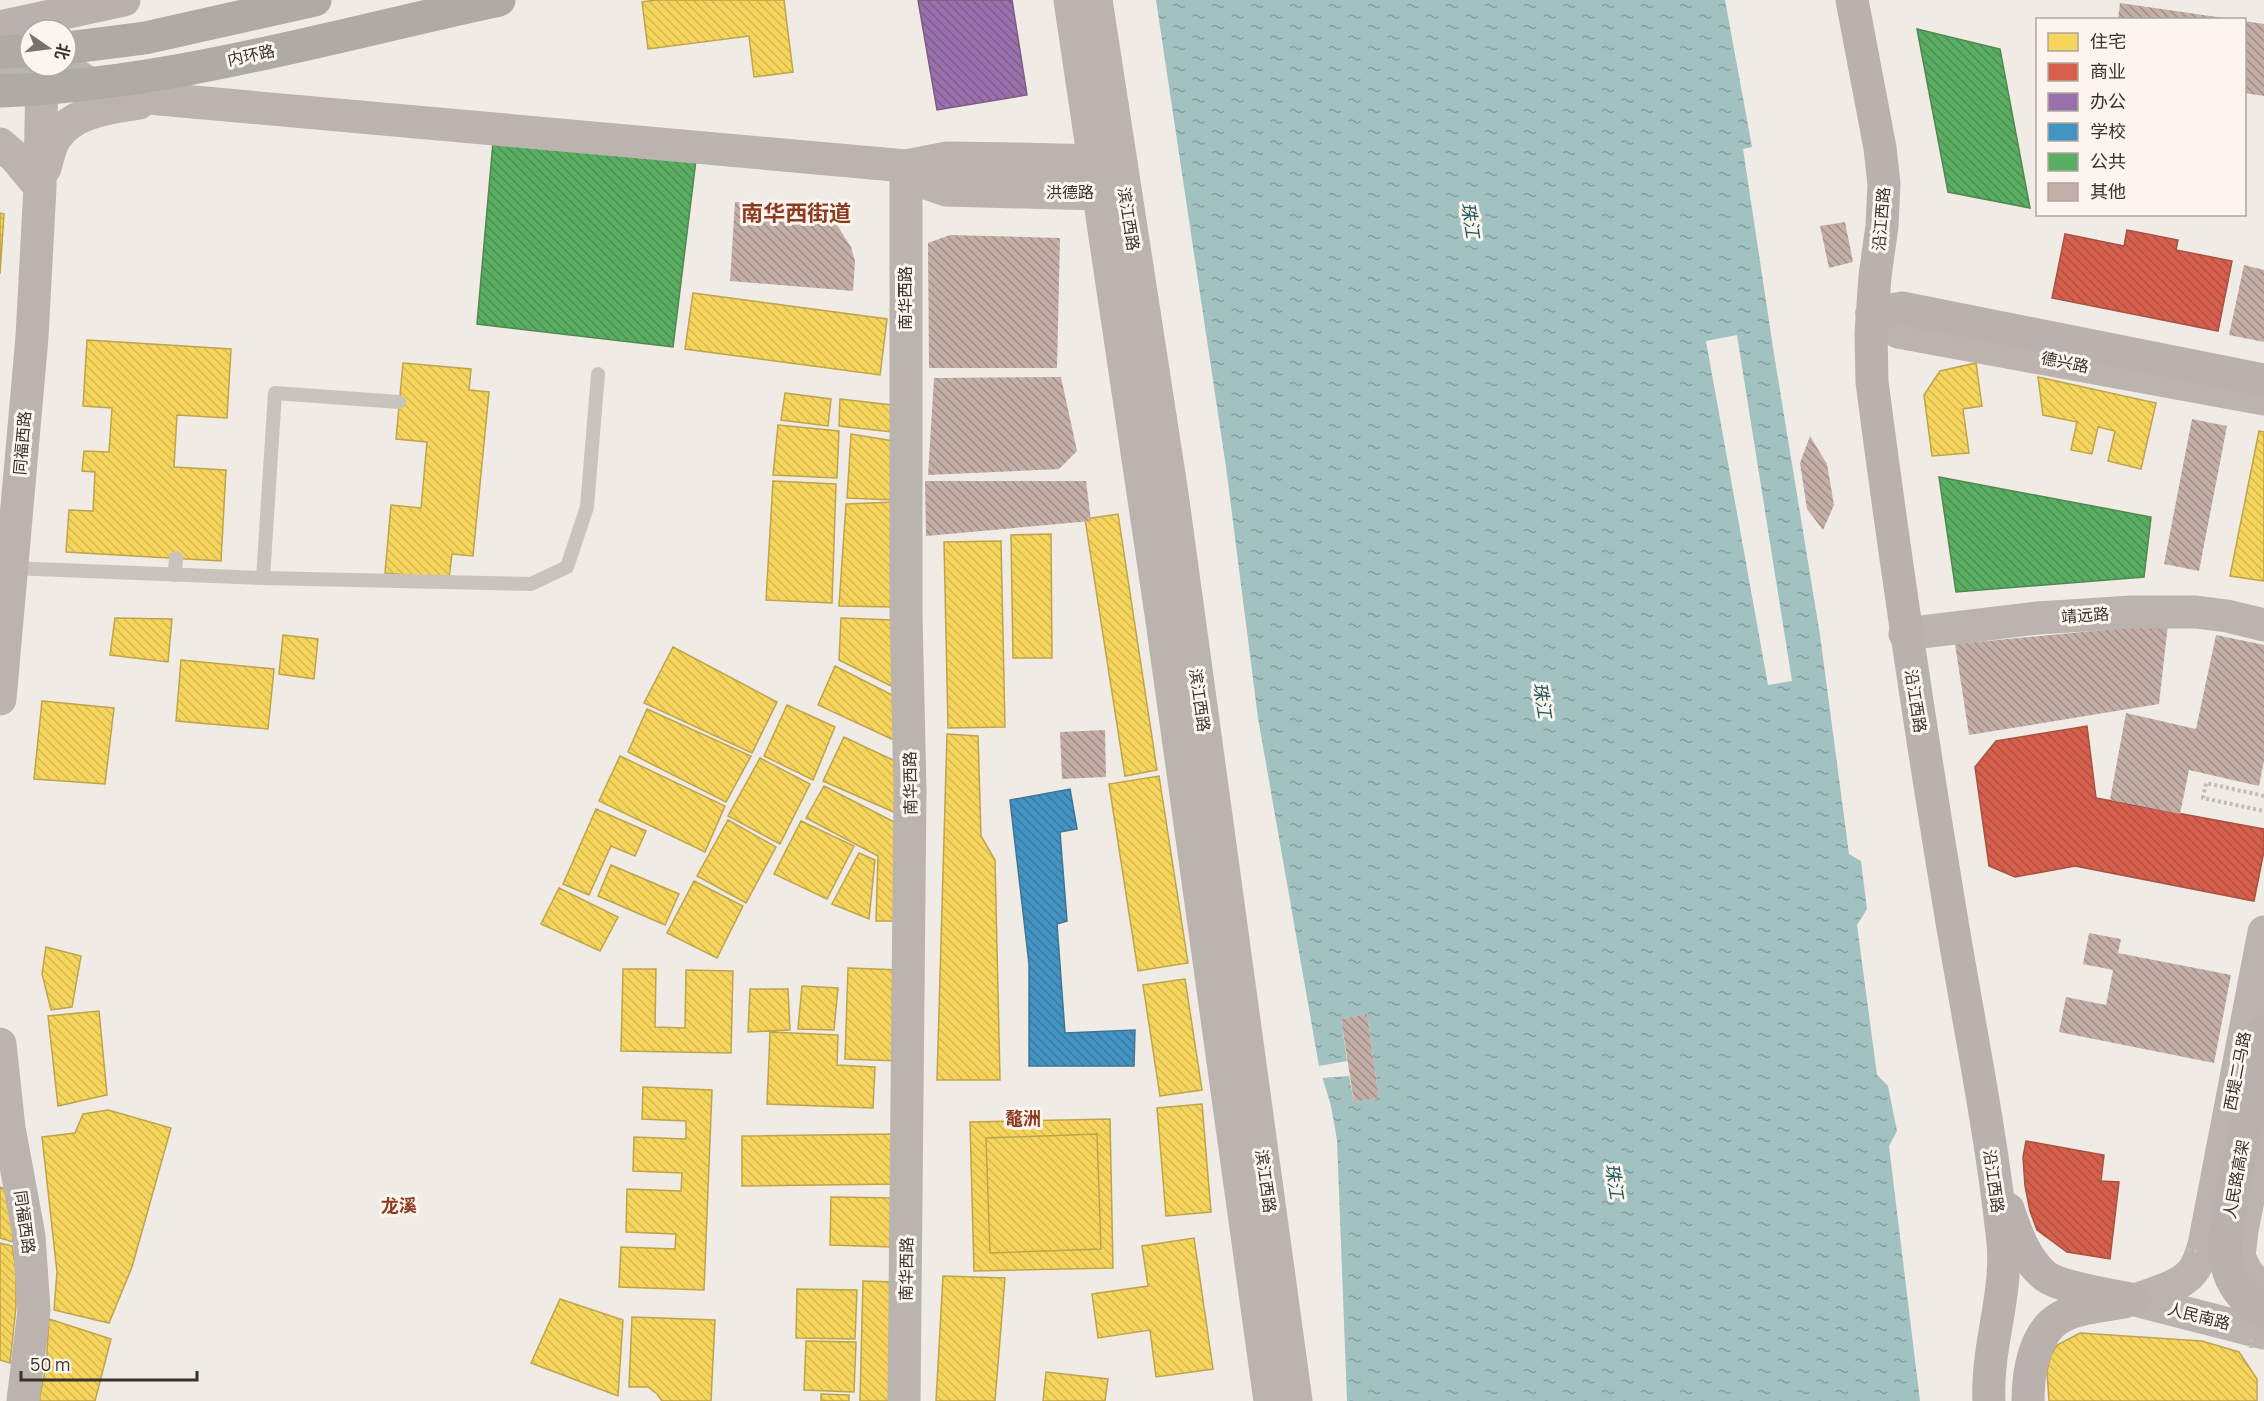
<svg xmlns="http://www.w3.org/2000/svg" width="2264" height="1401" font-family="Manrope,'Noto Sans SC',sans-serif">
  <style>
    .water { fill: url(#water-ripples) }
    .pier { fill: #f0ebe5 }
    .homes { fill: url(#homes-back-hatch); stroke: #bea44d; stroke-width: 1.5 }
    .shops { fill: url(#shops-back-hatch); stroke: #a85243; stroke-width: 1.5 }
    .offices { fill: url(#offices-back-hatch); stroke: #7d5d85; stroke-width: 1.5 }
    .schools { fill: url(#schools-back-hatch); stroke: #417595; stroke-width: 1.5 }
    .public { fill: url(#public-back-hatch); stroke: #518851; stroke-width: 1.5 }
    .building { fill: url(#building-back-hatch) }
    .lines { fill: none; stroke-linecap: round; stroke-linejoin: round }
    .path { stroke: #c2bbb6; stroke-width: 4; stroke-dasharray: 3 3; stroke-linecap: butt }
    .lane { stroke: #c9c3be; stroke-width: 14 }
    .secondary { stroke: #bab3ae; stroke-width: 33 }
    .primary { stroke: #b8b1ad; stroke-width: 33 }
    .path-bridge { stroke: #c2bbb6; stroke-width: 4; stroke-dasharray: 3 3; stroke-linecap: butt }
    .primary-bridge { stroke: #b8b1ad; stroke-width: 33 }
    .highway-bridge { stroke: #afaaa4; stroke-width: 33 }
    .labels { text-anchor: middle; stroke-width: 6; stroke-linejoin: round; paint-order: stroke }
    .street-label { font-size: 16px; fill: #3b302b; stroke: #fbf5ee }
    .water-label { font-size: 18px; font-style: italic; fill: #1f5a5e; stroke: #fbf5ee }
    .neighbourhood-label { font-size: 18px; font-weight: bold; fill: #8c3b22; stroke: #fbf5ee }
    .district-label { font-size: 22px; font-weight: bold; fill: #8c3b22; stroke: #fbf5ee }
  </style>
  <defs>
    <pattern id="water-ripples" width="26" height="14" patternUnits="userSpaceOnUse" patternTransform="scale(1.5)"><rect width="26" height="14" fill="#a1c2c1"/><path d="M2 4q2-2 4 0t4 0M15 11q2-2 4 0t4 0" fill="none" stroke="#849e9d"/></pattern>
    <pattern id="homes-back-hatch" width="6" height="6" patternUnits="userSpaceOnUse" patternTransform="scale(1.5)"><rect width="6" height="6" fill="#f6d55c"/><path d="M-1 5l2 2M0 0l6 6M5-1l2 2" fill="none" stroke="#d4b750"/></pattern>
    <pattern id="shops-back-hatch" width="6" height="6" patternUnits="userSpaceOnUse" patternTransform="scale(1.5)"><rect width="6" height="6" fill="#d6604d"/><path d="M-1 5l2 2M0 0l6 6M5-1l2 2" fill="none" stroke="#af5040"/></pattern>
    <pattern id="offices-back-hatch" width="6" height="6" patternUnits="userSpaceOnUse" patternTransform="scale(1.5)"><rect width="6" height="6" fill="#9970ab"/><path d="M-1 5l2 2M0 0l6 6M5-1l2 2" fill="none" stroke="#7e5c8b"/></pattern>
    <pattern id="schools-back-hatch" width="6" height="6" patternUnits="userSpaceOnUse" patternTransform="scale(1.5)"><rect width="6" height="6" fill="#4393c3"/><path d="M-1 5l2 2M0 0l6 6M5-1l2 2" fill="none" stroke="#39789f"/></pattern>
    <pattern id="public-back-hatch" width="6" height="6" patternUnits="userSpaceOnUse" patternTransform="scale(1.5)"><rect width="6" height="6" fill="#5aae61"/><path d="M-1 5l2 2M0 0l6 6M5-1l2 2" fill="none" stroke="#4c8e50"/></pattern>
    <pattern id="building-back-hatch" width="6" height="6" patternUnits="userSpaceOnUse" patternTransform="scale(1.5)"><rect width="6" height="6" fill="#c3afa7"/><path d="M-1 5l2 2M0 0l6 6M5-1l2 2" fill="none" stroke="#a08f88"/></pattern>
  </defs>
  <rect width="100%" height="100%" fill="#f0ebe5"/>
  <path class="water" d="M1156 0H1725L1752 147 1743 149 1774 354 1820 635 1849 854 1861 861 1867 909 1857 925 1877 1075 1888 1086 1897 1131 1889 1146 1920 1401H1347L1337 1140 1331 1106 1319 1066 1258 718 1226 467Z"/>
  <path class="pier" d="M1737 335 1792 681 1768 685 1706 341Z
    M1367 1014 1379 1098 1354 1102 1349 1076 1322 1078 1319 1066 1347 1061 1341 1019Z"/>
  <path class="homes" d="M656 0H784L793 72 754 77 749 36 648 49 642 2Z
    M738 205 794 208 791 249 824 250 822 284 735 280Z
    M0 213 4 214 0 274Z
    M693 293 887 319 880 375 685 349Z
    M87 340 231 349 227 418 177 415 174 467 226 470 221 561 66 552 69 510 93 511 95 472 82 471 84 451 109 452 112 408 83 406Z
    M403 363 471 369 469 390 489 392 473 556 452 554 449 579 385 573 391 505 421 508 427 442 396 439Z
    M1976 363 1982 406 1963 409 1969 453 1932 456 1924 395 1940 371Z
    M2038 377 2156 403 2141 469 2108 461 2115 431 2098 427 2092 454 2071 450 2077 422 2043 415Z
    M785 393 831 399 828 426 781 420Z
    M840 399 892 405V432L839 426Z
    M778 425 839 431 837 478 773 475Z
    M2259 431 2264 432V581L2230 576Z
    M851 434 893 441V500L847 498Z
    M773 481 836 484 832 603 766 600Z
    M894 502V607L839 606 846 504Z
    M1118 514 1157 770 1125 776 1085 519Z
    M1051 534 1052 658H1013L1011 535Z
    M1001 541 1005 727 948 728 944 542Z
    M115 618 172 619 168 662 110 655Z
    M841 618 892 620 893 687 839 660Z
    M283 635 318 639 314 679 279 674Z
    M673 647 777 702 752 753 644 703Z
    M181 660 274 669 268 729 176 721Z
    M835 666 896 697 894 740 818 705Z
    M42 701 114 708 105 784 34 779Z
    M787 705 835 727 813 780 764 756Z
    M647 709 751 756 726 802 628 752Z
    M947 734 978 736 981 836 995 860 1000 1080H937Z
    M844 737 895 761 896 813 823 781Z
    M620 756 725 806 705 852 599 801Z
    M760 758 810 784 780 844 728 816Z
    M1159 776 1188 963 1138 971 1109 784Z
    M824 786 898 824V921H876L878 856 806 818Z
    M596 809 646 831 635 856 611 846 589 895 563 884Z
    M728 820 776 847 746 903 697 876Z
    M801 821 854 846 827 899 774 874Z
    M859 853 875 860 869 919 832 904Z
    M611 865 679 894 665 925 598 896Z
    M694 881 743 906 717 958 667 933Z
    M559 888 618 917 600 951 541 924Z
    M46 947 81 956 72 1007 51 1010 42 974Z
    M848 968 901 970 898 1061 845 1059Z
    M623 969H656L655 1027 685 1028 686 970 733 971 731 1053 621 1051Z
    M1185 979 1202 1090 1160 1096 1143 985Z
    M802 986 838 988 834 1030 798 1029Z
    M750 989H788L790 1030 748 1032Z
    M99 1011 107 1095 58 1106 48 1016Z
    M770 1032 838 1035 837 1065 875 1067 873 1108 767 1104Z
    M643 1087 712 1090 704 1290 619 1287 621 1247 675 1249 676 1234 626 1232 627 1189 681 1191 682 1173 633 1171 634 1137 686 1139V1121L642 1119Z
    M1202 1104 1211 1212 1166 1216 1157 1108Z
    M108 1110 171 1128 132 1267 109 1323 54 1310 57 1272 42 1137 75 1133 83 1114Z
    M1110 1119 1113 1268 974 1271 970 1122Z
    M895 1134V1184L742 1186V1136Z
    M1097 1134 1101 1249 990 1253 986 1138Z
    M0 1187 12 1192 13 1242 0 1238Z
    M831 1197 894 1198 893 1247 830 1245Z
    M1194 1238 1213 1369 1156 1377 1150 1330 1098 1338 1092 1294 1148 1286 1142 1246Z
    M0 1243 12 1246 16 1269V1307L10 1363 0 1360Z
    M943 1276 1005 1278 995 1401H936Z
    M863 1281 895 1282 892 1401H860Z
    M797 1289 857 1290 855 1339 796 1338Z
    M560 1299 623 1320 618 1396 531 1363Z
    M632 1317 715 1320 711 1401H662L657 1394 648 1387H629Z
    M49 1319 111 1339 95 1401H39L46 1366Z
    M2080 1333 2202 1341 2239 1352 2257 1379V1401H2049L2047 1371 2051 1355 2057 1345Z
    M806 1341 856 1342 854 1392 804 1390Z
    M1046 1372 1108 1379 1105 1401H1043Z
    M821 1394 849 1395V1401H821Z"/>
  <path class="shops" d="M2127 230 2178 240 2176 250 2232 261 2218 331 2052 298 2065 234 2124 246Z
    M2087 726 2096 798 2264 829V851L2254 901 2075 866 2015 877 1989 866 1975 767 1996 741Z
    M2026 1141 2104 1155 2101 1181 2119 1182 2110 1259 2067 1252 2037 1230 2030 1211 2025 1186 2023 1157Z"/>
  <path class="offices" d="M918 0H1012L1027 95 937 110Z"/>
  <path class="schools" d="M1070 789 1077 829 1060 832 1067 921 1057 924 1065 1033 1135 1030 1134 1066H1029V964L1010 800Z"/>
  <path class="public" d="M1917 29 2000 49 2030 208 1948 192Z
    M493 142 696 160 673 347 477 324Z
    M1939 477 2151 517 2144 577 1956 592Z"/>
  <path class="building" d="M2120 3 2224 18V20H2118Z
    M2244 21 2264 24V96L2244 93Z
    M735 202 809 205 835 222 851 247 855 261 853 291 730 281Z
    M1845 222 1853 262 1829 268 1820 226Z
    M950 235 1060 238 1057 368H929L928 243Z
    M2244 265 2264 270V342L2229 335Z
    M1061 377 1077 451 1059 469 928 475 934 378Z
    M2192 419 2227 426 2199 571 2164 564Z
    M1810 436 1827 464 1834 505 1823 530 1807 509 1800 463Z
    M925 481H1086L1091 521 926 536Z
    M2168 624 2159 704 1969 735 1955 644Z
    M2216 635 2264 645V761L2259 786 2189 770 2180 814 2110 800 2126 713 2196 729Z
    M1105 730 1106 777 1062 779 1060 732Z
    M2089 933 2121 939 2118 953 2231 975 2214 1063 2059 1032 2066 997 2106 1005 2113 970 2083 964Z
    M1367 1014 1379 1098 1354 1102 1341 1019Z"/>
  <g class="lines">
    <path class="path" d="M2264 796 2206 783 2203 798 2264 811"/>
    <path class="lane" d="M11 568 263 578 275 393 399 402
      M175 575 176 558
      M263 578 531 584 567 567 587 507 598 374"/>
    <path class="secondary" d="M1070 0 1161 614 1270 1401
      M1096 0 1172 494 1296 1401
      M64 66C97 93 118 95 160 99L906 166 947 158 1019 159 1095 161 1113 170
      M0 76 23 58 30 45
      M0 144 14 156 40 187
      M906 166 926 183 946 190 1099 194 1116 180
      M45 168C48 158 50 145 56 137 74 111 110 108 139 103
      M1872 313 1898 332 2264 399
      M1905 634 2038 618 2131 612H2196L2227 616 2264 625
      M0 699 32 337 40 187 42 66
      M0 1044 9 1128 29 1236 34 1310 23 1401
      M2264 1121 2242 1230 2239 1257 2246 1271 2257 1285 2264 1290
      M2135 1300C2153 1293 2180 1287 2192 1272 2199 1264 2201 1254 2204 1245L2264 932
      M2135 1300 2264 1333
      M904 1401 910 791 906 614V166"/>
    <path class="primary" d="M1852 0 1880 148 1884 184 1882 226 1875 276 1871 333 1872 382C1895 559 1921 734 1950 910 1968 1020 1991 1130 2003 1242 2008 1295 1986 1348 1989 1401
      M1872 313 1902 308 2264 380
      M2008 1209C2016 1232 2025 1259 2044 1275 2059 1288 2113 1295 2135 1300
      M2028 1401C2028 1373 2034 1332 2061 1317 2079 1307 2104 1306 2124 1302"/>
    <path class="path-bridge" d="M2188 1250 2198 1251
      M2251 1348V1337"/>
    <path class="primary-bridge" d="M0 27 124 0
      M2264 1032C2255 1078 2246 1125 2237 1172 2232 1199 2223 1231 2226 1258 2228 1282 2244 1302 2264 1312"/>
    <path class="highway-bridge" d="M66 48 145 38 315 0
      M0 52 30 51
      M0 91C169 85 335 35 499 0"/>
  </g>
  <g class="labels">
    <g class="street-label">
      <text transform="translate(251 55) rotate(-12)" y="6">内环路</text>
      <text x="1070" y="198">洪德路</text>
      <text transform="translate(1129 219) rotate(81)" y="6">滨江西路</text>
      <text transform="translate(1881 219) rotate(-85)" y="6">沿江西路</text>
      <text transform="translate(905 298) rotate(-90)" y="6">南华西路</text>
      <text transform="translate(2065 362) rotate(11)" y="6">德兴路</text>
      <text transform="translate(22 443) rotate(-85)" y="6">同福西路</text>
      <text transform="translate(2085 615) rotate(-4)" y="6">靖远路</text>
      <text transform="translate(1200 700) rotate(82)" y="6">滨江西路</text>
      <text transform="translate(1916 701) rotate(81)" y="6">沿江西路</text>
      <text transform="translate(910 783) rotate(-91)" y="6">南华西路</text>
      <text transform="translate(2237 1071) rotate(-79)" y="6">西堤二马路</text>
      <text transform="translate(2236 1179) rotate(-80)" y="6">人民路高架</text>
      <text transform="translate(1266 1181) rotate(82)" y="6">滨江西路</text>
      <text transform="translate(1994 1181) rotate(82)" y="6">沿江西路</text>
      <text transform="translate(25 1222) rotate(82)" y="6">同福西路</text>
      <text transform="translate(906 1269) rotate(-89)" y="6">南华西路</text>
      <text transform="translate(2199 1316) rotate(14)" y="6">人民南路</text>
    </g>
    <g class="water-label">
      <text transform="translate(1470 220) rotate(81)" y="6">珠江</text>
      <text transform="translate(1542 700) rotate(81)" y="6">珠江</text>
      <text transform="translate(1614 1181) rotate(81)" y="6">珠江</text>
    </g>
    <g class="neighbourhood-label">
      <text x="1023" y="1125">鼇洲</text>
      <text x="399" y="1212">龙溪</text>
    </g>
    <g class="district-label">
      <text x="796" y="221">南华西街道</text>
    </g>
  </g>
  <rect x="2036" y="18" width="210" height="198" fill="#fbf5ee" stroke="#aea6a0" stroke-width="1.5"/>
  <rect x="2048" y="33" width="30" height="18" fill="#f6d55c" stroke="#aea6a0" stroke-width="1.5"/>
  <text x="2090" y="48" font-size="18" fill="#3b302b">住宅</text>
  <rect x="2048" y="63" width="30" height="18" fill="#d6604d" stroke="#aea6a0" stroke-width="1.5"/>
  <text x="2090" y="78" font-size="18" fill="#3b302b">商业</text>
  <rect x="2048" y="93" width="30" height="18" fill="#9970ab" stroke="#aea6a0" stroke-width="1.5"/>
  <text x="2090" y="108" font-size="18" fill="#3b302b">办公</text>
  <rect x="2048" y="123" width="30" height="18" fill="#4393c3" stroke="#aea6a0" stroke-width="1.5"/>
  <text x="2090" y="138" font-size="18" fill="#3b302b">学校</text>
  <rect x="2048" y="153" width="30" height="18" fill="#5aae61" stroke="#aea6a0" stroke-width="1.5"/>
  <text x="2090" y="168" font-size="18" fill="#3b302b">公共</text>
  <rect x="2048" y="183" width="30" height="18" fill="#c3afa7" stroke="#aea6a0" stroke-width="1.5"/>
  <text x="2090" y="198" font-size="18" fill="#3b302b">其他</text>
  <g transform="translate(48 48) rotate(104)"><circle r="28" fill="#fbf5ee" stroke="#aea6a0" stroke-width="1.5"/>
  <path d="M0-4.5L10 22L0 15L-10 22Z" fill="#7a716c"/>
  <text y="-9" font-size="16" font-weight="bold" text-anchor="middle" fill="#3b302b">北</text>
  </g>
  <path d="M21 1371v9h176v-9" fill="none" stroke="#3b302b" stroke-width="3"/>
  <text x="30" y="1371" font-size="18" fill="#3b302b" stroke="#fbf5ee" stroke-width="4.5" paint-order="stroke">50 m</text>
</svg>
